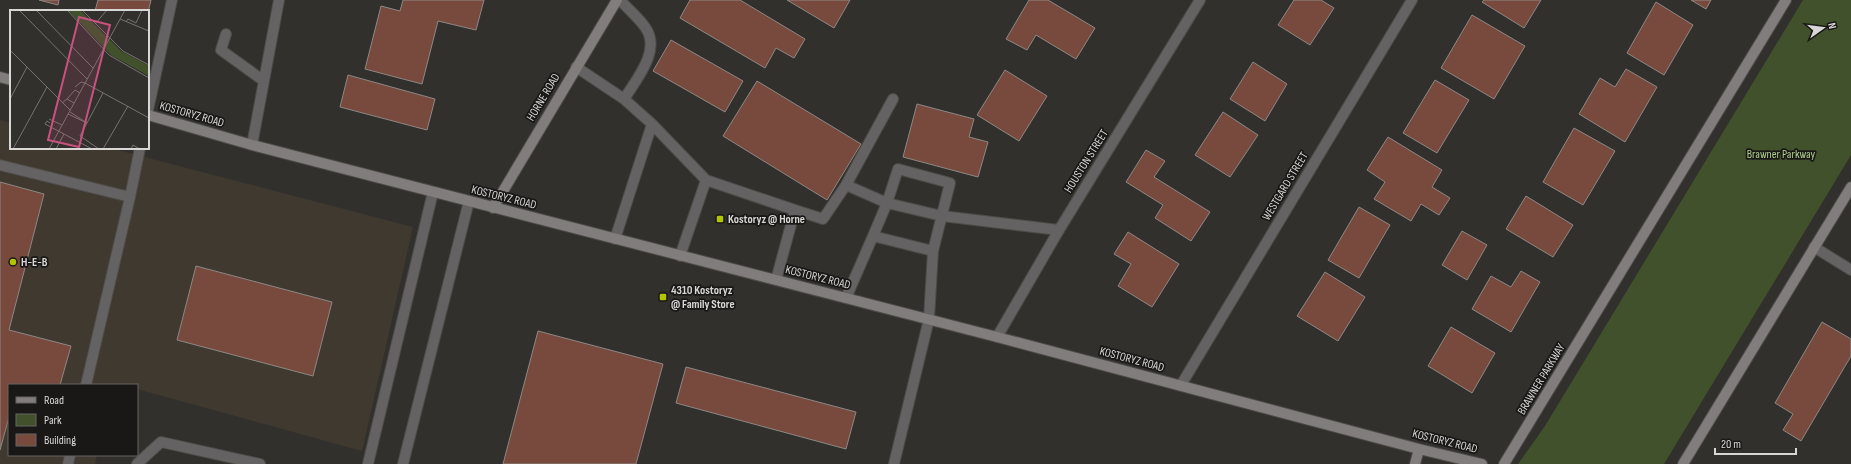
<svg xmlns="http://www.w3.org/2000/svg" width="1851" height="464" font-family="'Sofia Sans Condensed',sans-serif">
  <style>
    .built { fill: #3f3930 }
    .green { fill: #40512b }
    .building { fill: #784a3d; stroke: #8d8886 }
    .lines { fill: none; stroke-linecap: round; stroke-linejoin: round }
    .lane-casing { stroke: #4d4b48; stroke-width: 12 }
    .street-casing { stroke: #4d4b48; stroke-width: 12 }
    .secondary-casing { stroke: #4d4b48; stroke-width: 12 }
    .lane { stroke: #646262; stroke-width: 10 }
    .street { stroke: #646262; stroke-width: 10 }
    .secondary { stroke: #817d7d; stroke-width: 10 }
    .poi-dot { fill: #b1c500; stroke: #191817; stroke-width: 1.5 }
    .labels { text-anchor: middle; stroke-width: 3.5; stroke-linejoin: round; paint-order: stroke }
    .street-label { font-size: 12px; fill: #d9d7d5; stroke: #191817 }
    .park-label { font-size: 12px; fill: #b1cf8c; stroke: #191817 }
    .poi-label { font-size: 12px; font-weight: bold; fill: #d9d7d5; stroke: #191817; text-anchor: start }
    .inset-road { fill: none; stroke: #757370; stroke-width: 1 }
    .view { fill: #c95180; fill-opacity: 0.15; stroke: #c95180; stroke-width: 2 }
    .inset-edge { fill: none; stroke: #d9d7d5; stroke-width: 2 }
  </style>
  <rect width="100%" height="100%" fill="#32302d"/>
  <path class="built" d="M0 120 11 123V148H110L413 227 362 451 137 389V385L116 384V385H9V455H97L95 464H0Z"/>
  <path class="green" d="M1803 0H1851V155L1664 464H1518L1545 426Z"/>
  <path class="building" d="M39 0H59L58 5Z
    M98 0H151L148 12 95 11Z
    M403 0H484L476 30 438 21 422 84 365 69 381 6 400 11Z
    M690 0H740L805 39 794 58 776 48 765 68 680 18Z
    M787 0H850L834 28Z
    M1029 0H1048L1095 28 1076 59 1036 35 1027 50 1006 39Z
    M1294 0H1321L1334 8 1310 45 1278 25Z
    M1484 0H1541L1524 28 1482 2Z
    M1691 0H1711L1706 9Z
    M1656 2 1693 25 1664 75 1627 53Z
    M1472 15 1525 46 1494 99 1441 68Z
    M671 40 743 81 725 112 653 71Z
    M1253 62 1287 84 1265 121 1230 99Z
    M1626 69 1657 87 1625 142 1579 114 1600 78 1615 87Z
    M1005 70 1047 96 1019 141 977 115Z
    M348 75 435 99 427 130 340 107Z
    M1435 80 1469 100 1437 153 1403 133Z
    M757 81 861 144 827 200 723 136Z
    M917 104 974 119 969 137 988 142 978 177 903 157Z
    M1223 112 1258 135 1230 177 1195 155Z
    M1574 128 1615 151 1583 205 1543 182Z
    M1388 137 1442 170 1432 187 1450 198 1439 215 1421 204 1411 221 1374 199 1385 182 1367 170Z
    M1146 150 1165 161 1154 177 1210 212 1191 241 1155 218 1163 205 1126 182Z
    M0 182 44 194 9 330 71 346 60 385H9V417L0 450Z
    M1526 196 1573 225 1553 257 1506 229Z
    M1359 207 1390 225 1359 278 1328 260Z
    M1462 231 1487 245 1467 280 1442 265Z
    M1128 232 1179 264 1152 307 1118 286 1131 264 1114 254Z
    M196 266 332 302 313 376 177 340Z
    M1521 271 1540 282 1511 332 1472 309 1491 276 1511 287Z
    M1325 272 1365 297 1338 341 1297 316Z
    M1822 322 1851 339V356L1801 441 1783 430 1793 414 1775 403Z
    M1451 327 1495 353 1472 393 1428 366Z
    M538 331 663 364 636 464H503Z
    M686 367 856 412 846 449 676 403Z"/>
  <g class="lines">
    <defs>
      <path id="lane" d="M620 0C628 9 638 17 645 27 662 50 636 80 624 99
        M226 34 221 50 264 81
        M576 67 624 99 652 124 615 239
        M148 110 172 0
        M652 124 706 180 795 210 776 280
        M252 145 279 0
        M0 165 130 197 140 148
        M846 185 887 203 873 236 933 251 929 319
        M795 210 823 219 846 185 893 99
        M933 251 950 183 898 169 887 203 942 216 1059 230
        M680 256 706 180
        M846 298 873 236
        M86 385 130 197
        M68 464 70 455
        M137 464 161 442 260 464
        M368 464 433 192
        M403 464 469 201"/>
      <path id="street" d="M1814 247 1851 270
        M997 337 1059 230 1200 0
        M1181 385 1412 0
        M894 464 929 319"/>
      <path id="secondary" d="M0 77 11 80
        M148 115 252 145 997 337 1419 449 1482 464
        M493 208 617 0
        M1415 464 1419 449
        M1504 464 1786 0
        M1683 464 1851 187"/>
    </defs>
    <use href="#lane" class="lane-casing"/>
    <use href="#street" class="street-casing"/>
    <use href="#secondary" class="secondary-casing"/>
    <use href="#lane" class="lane"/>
    <use href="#street" class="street"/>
    <use href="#secondary" class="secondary"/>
  </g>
  <g class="poi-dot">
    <rect x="716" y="215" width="8" height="8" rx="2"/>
    <circle cx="13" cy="262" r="4"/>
    <rect x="659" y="293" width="8" height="8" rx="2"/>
  </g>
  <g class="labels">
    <g class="street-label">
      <text transform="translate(543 97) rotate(-59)" y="4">HORNE ROAD</text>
      <text transform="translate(192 114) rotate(16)" y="4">KOSTORYZ ROAD</text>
      <text transform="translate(1086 161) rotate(-58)" y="4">HOUSTON STREET</text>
      <text transform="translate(1285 186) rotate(-59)" y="4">WESTGARD STREET</text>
      <text transform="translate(504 197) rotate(14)" y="4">KOSTORYZ ROAD</text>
      <text transform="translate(818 277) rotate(14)" y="4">KOSTORYZ ROAD</text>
      <text transform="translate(1132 359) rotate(15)" y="4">KOSTORYZ ROAD</text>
      <text transform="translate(1541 379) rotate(-59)" y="4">BRAWNER PARKWAY</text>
      <text transform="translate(1445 441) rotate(14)" y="4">KOSTORYZ ROAD</text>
    </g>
    <g class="park-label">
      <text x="1781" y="158">Brawner Parkway</text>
    </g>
    <g class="poi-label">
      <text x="728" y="223">Kostoryz @ Horne</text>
      <text x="21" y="266">H-E-B</text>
      <text x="671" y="294">4310 Kostoryz<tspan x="671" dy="14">@ Family Store</tspan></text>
    </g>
  </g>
  <g transform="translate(10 10)">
    <rect width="139" height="139" fill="#32302d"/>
    <path d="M58 0H70L111 41 139 56V66L101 45Z" fill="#40512b"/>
    <path class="inset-road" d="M9 0 77 69M26 0 83 58M57 0 99 45 139 68M72 0 113 41 139 55M110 9 139 21M116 12 118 9 126 13 132 0M85 14 97 0M0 40 60 100M65 77 71 72 75 73 139 108M0 89 17 57M57 89 65 80 70 83M52 93 57 89 64 93M58 104 77 113 60 102M39 109 52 115M40 113 37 111 35 114 54 124 46 139M54 124 82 139M3 139 37 77M39 139 115 0M89 139 70 126 93 83M93 139 118 96M121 139 123 135 130 139"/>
    <path class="view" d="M69 7 100 15 69 137 38 130Z"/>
    <rect width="139" height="139" class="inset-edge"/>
  </g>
  <rect x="8" y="384" width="130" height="72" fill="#191817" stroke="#666463"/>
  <rect x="16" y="397" width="20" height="6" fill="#817d7d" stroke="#666463"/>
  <text x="44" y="404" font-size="12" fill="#d9d7d5">Road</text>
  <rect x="16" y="414" width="20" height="12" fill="#40512b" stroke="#666463"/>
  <text x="44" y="424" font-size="12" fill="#d9d7d5">Park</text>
  <rect x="16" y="434" width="20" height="12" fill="#784a3d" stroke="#666463"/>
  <text x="44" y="444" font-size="12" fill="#d9d7d5">Building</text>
  <g transform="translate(1823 28) rotate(76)" stroke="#191817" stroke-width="3" paint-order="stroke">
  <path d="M0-3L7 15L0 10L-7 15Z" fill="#d9d7d5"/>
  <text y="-6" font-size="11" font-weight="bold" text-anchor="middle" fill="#d9d7d5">N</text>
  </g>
  <path d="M1715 448v6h81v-6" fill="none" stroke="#d9d7d5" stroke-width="2"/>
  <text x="1721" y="448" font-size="12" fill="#d9d7d5" stroke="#191817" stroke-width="3" paint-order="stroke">20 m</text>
</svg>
